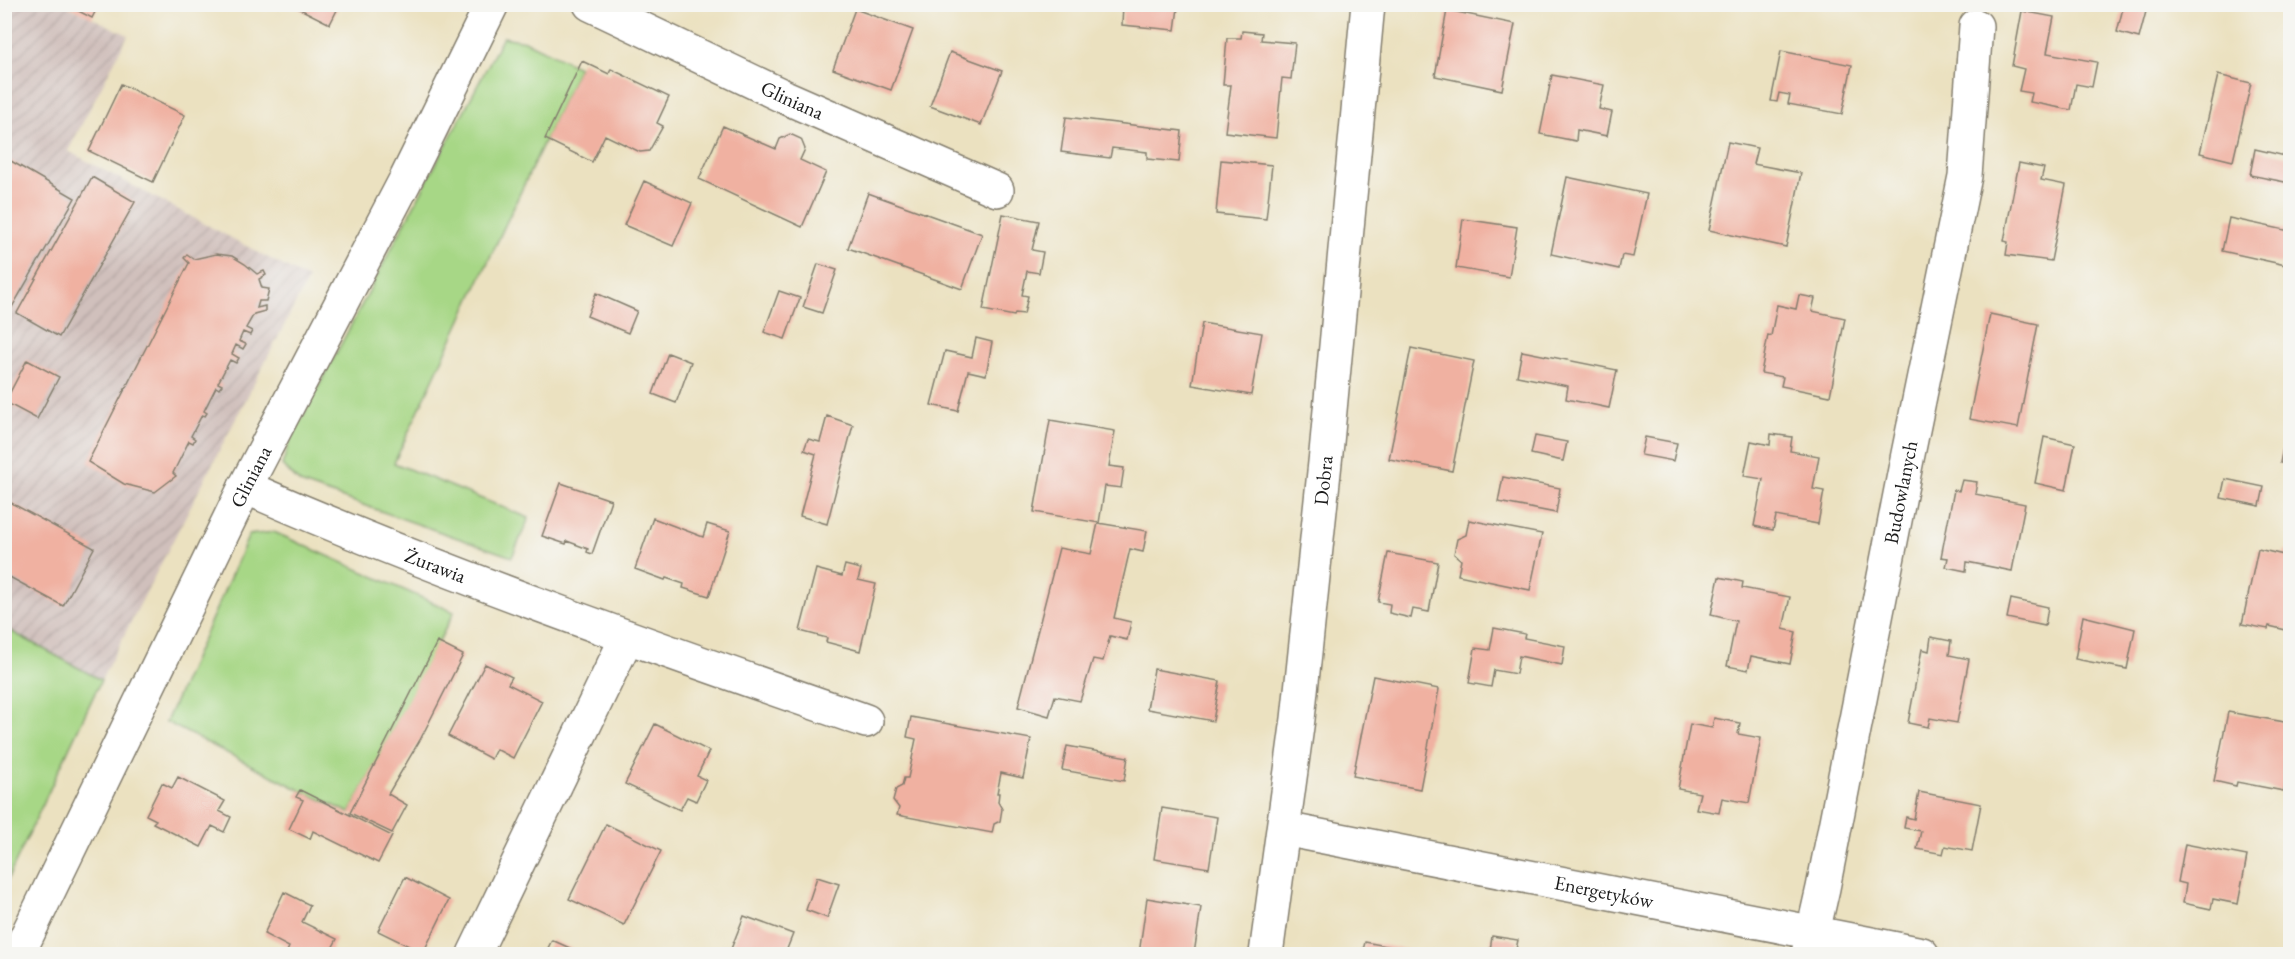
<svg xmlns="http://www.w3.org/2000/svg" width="2295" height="959" font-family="'EB Garamond',serif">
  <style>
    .industrial { fill: url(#industrial-furrows) }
    .green { fill: #a7d786; stroke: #627a51; stroke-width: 1.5 }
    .building { fill: #f0b1a1 }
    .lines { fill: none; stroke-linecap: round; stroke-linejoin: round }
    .minor-casing { stroke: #847e6e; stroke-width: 36 }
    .minor { stroke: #fff; stroke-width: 33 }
    .labels { text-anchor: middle; stroke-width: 4.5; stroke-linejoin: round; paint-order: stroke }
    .street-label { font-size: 20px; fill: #1c1c1c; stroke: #f6f6f2 }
  </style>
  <defs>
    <pattern id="industrial-furrows" width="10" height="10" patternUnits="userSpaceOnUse" patternTransform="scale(1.5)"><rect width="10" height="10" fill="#d0c0bc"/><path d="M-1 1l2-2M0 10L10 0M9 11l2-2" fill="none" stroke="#b2a4a1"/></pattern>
  </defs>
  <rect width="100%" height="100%" fill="#f6f6f2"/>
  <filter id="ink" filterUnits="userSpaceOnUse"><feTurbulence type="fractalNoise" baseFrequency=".0167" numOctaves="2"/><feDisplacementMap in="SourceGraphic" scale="12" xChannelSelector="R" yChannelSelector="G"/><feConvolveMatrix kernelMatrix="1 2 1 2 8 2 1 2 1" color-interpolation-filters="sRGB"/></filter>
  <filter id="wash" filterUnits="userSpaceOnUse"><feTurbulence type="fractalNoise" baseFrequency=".008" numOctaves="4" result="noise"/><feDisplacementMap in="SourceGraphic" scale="24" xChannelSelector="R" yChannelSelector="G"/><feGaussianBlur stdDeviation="1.35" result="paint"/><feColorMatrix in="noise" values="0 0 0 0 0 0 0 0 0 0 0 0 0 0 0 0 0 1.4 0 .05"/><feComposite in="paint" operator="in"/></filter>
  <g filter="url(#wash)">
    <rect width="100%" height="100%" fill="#ebe1c0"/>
    <path class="industrial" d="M4 5H65L128 35 68 151 308 279 101 680 5 628Z"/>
    <path class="green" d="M503 37 525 41 579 67 394 463 529 518 512 557 300 483 282 465 290 441Z
      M274 532 454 612 350 813 300 790 166 722 249 535Z
      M5 628 101 680 5 885Z"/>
    <g id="blocks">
      <path class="building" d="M65 4H99L92 18Z
        M290 4H340L330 24Z
        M1123 4 1178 8 1175 30 1122 25Z
        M2124 4H2148L2139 38 2117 32Z
        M855 9 913 30 891 90 833 69Z
        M1447 10 1515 24 1502 90 1435 76Z
        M2022 11 2054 17 2047 53 2097 62 2092 87 2076 84 2071 110 2030 102 2032 93 2019 91 2024 69 2012 66Z
        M1242 31 1262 33 1261 40 1295 43 1291 79 1282 78 1276 138 1225 132 1231 85H1223L1227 38H1241Z
        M1781 51 1852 65 1842 114 1788 104 1790 95 1779 93 1777 102 1771 101Z
        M950 52 1002 71 981 125 930 106Z
        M582 61 609 74 611 69 669 97 657 123 663 126 649 151 640 152 605 135 592 162 545 139Z
        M1552 75 1604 85 1599 109 1612 112 1607 136 1577 130 1576 141 1540 134Z
        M2218 75 2251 83 2233 161 2200 153Z
        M121 84 185 115 153 182 89 151Z
        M1066 117 1182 131 1179 162 1147 159V152L1112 148 1110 158 1061 152Z
        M723 126 776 149 780 139 790 134 801 139 805 149 800 160 826 172 802 227 699 179Z
        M1728 142 1757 148 1753 164 1801 173 1786 247 1709 230Z
        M2255 149 2290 157V183L2250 175Z
        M4 157 75 198 4 321Z
        M1221 160 1272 165 1266 219 1216 214Z
        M2019 163 2044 168 2041 180 2066 185 2051 261 2006 255 2008 242 2004 241Z
        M92 177 135 202 59 337 17 313Z
        M1567 177 1647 194 1633 257 1622 255 1619 269 1551 254Z
        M644 181 692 203 673 246 624 225Z
        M868 193 982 234 962 289 848 248Z
        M1003 214 1039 221 1032 250 1043 252 1039 273 1027 271 1022 295 1028 296 1024 314 1015 313 1014 316 983 310Z
        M2229 218 2290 231V266L2222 251Z
        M1463 219 1517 227 1509 277 1456 268Z
        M187 254 194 259 216 254 232 256 245 264 257 274 264 271 266 275 259 279 262 288 269 289 266 301H259L257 308 265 306V311L254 314 246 328 252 331 250 335 243 332 239 341 246 344 243 349 236 345 232 354 239 358 236 363 230 360 218 383 222 385 219 389 216 387 204 411 207 413 205 416 202 415 191 436 195 439 193 443 189 441 173 473 176 476 155 492 124 484 88 462 189 263 184 258Z
        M818 264 837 270 822 313 803 307Z
        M779 291 800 298 785 339 764 332Z
        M596 293 637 311 628 333 587 316Z
        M1799 295 1815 298 1812 311 1845 318 1830 396 1781 386 1783 377 1761 373 1768 335 1771 336 1777 305 1796 309Z
        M1990 314 2038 324 2018 428 1969 419Z
        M1202 323 1262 333 1251 395 1192 385Z
        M976 338 992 342 986 375 968 371 958 411 931 405 945 351 972 357Z
        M1411 348 1474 361 1452 471 1389 459Z
        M1522 351 1617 370 1609 408 1566 399 1568 386 1517 376Z
        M668 353 691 362 676 403 653 394Z
        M27 360 59 377 37 419 5 402Z
        M827 416 853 425 827 524 800 516 816 454 804 450 808 439 820 442Z
        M2289 418H2290V465L2280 463Z
        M1050 420 1115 431 1109 466 1124 468 1121 488 1105 486 1099 523 1034 512Z
        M1771 434 1792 437 1790 451 1819 456 1813 489 1824 491 1818 524 1776 516 1773 530 1754 526 1763 479 1744 476 1751 441 1770 445Z
        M1535 436 1567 442 1563 461 1531 454Z
        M1645 437 1677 443 1673 461 1641 455Z
        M2044 437 2075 444 2066 490 2035 483Z
        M1503 477 1560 488 1556 513 1498 502Z
        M2225 479 2264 487 2260 506 2221 498Z
        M1962 480 1977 482 1975 494 2025 504 2012 571 1967 562 1966 571 1946 567 1948 558 1941 557 1954 490 1959 491Z
        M561 483 611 500 592 554 587 552 588 549 567 541 566 544 542 536Z
        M4 499 94 548 63 606 4 574Z
        M653 518 703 537 707 524 730 531 709 596 683 588 684 584 666 578 665 580 635 569Z
        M1469 520 1542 534 1530 590 1458 575 1461 560 1454 554 1457 539 1466 535Z
        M1098 523 1147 531 1143 552 1130 549 1114 618 1131 622 1127 640 1110 636 1103 661 1093 659 1080 701 1055 696 1049 716 1018 707 1059 548 1091 554Z
        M2258 549 2284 555 2285 550 2290 551V631L2269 626 2268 629 2242 624Z
        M1388 553 1438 562 1429 612 1413 609 1411 618 1389 613 1390 604 1378 602Z
        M845 565 861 569 858 580 876 584 860 651 826 642 827 638 800 631 816 569 842 576Z
        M1719 577 1743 582 1742 588 1790 597 1783 629 1796 632 1790 664 1751 656 1748 670 1727 666 1736 621 1711 615Z
        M2011 599 2048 607 2045 626 2007 618Z
        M2083 616 2135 629 2127 669 2075 659Z
        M1494 628 1525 634 1524 638 1565 646 1562 665 1519 656 1516 674 1494 670 1491 687 1469 683 1475 648 1490 650Z
        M1931 637 1951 641 1949 655 1969 659 1957 723 1930 718 1928 727 1908 723 1922 649 1929 651Z
        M437 642 463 655 420 740 388 794 407 805 392 833 350 813Z
        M485 664 512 677 508 684 542 701 513 758 496 749 491 759 448 736Z
        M1154 669 1220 681 1213 721 1147 709Z
        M1373 676 1439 689 1420 789 1353 776Z
        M2228 712 2290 723V759L2284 791 2237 782 2236 786 2214 781Z
        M911 717 1031 739 1023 778 1001 773 997 793H999L998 802 1002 809 1000 821 994 824 992 833 897 815 899 808 893 800 896 789 902 786 904 778H908L916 739 907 737Z
        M1714 718 1740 723 1738 734 1761 738 1749 803 1722 798 1719 813 1696 809 1700 793 1678 789 1690 724 1712 728Z
        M655 724 709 751 697 776 706 780 696 801 687 797 680 810 625 784Z
        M1067 746 1128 757 1124 781 1062 770Z
        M178 777 225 801 219 811 231 817 224 832 212 826 201 847 153 823 156 820 146 815 162 783 172 788Z
        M300 790 392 836 378 863 313 831 310 839 289 829 303 800 296 797Z
        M1919 792 1981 804 1972 851 1945 846 1943 854 1917 849 1921 831 1904 828 1906 817 1914 819Z
        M1162 808 1217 817 1209 868 1154 859Z
        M606 824 661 851 624 925 569 899Z
        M2185 844 2247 856 2238 904 2213 899 2211 909 2183 903 2186 884 2178 882Z
        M405 877 449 900 423 953 378 931Z
        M817 877 839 884 827 918 806 910Z
        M284 892 310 905 302 922 337 939 329 954H286L289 947 264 934Z
        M1147 898 1201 907 1194 954H1139Z
        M744 916 793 934 785 954H729Z
        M1492 936 1518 940 1515 954 1490 951Z
        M552 940 583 954H545Z
        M1365 942 1424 953V954H1362Z"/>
    </g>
  </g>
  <g filter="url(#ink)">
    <use href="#blocks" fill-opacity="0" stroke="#847e6e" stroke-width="1.5"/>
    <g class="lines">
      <defs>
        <g id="minor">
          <path id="s1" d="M590 4 785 97 997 190"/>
          <path id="s2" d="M245 487C448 576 657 648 866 721"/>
          <path id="s3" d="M1284 829 1922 954"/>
          <path id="s4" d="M18 954 245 487 405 181 492 4"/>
          <path d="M474 954 627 637"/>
          <path id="s5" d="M1266 954 1298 719 1326 453 1368 4"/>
          <path id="s6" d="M1808 954 1823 888 1907 459 1965 176 1976 26"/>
        </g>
      </defs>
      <use href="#minor" class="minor-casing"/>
      <use href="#minor" class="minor"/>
    </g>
  </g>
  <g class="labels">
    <g class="street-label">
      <text dy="7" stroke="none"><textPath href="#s1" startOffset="224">Gliniana</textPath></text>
      <text dy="7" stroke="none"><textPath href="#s4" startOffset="531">Gliniana</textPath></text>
      <text dy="7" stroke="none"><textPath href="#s5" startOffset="477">Dobra</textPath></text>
      <text dy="7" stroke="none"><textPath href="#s6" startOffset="471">Budowlanych</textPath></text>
      <text dy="7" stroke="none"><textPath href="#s2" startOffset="206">Żurawia</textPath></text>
      <text dy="7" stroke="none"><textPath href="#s3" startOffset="326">Energetyków</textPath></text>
    </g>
  </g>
  <rect width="2295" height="959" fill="none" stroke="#f6f6f2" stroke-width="24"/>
</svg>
